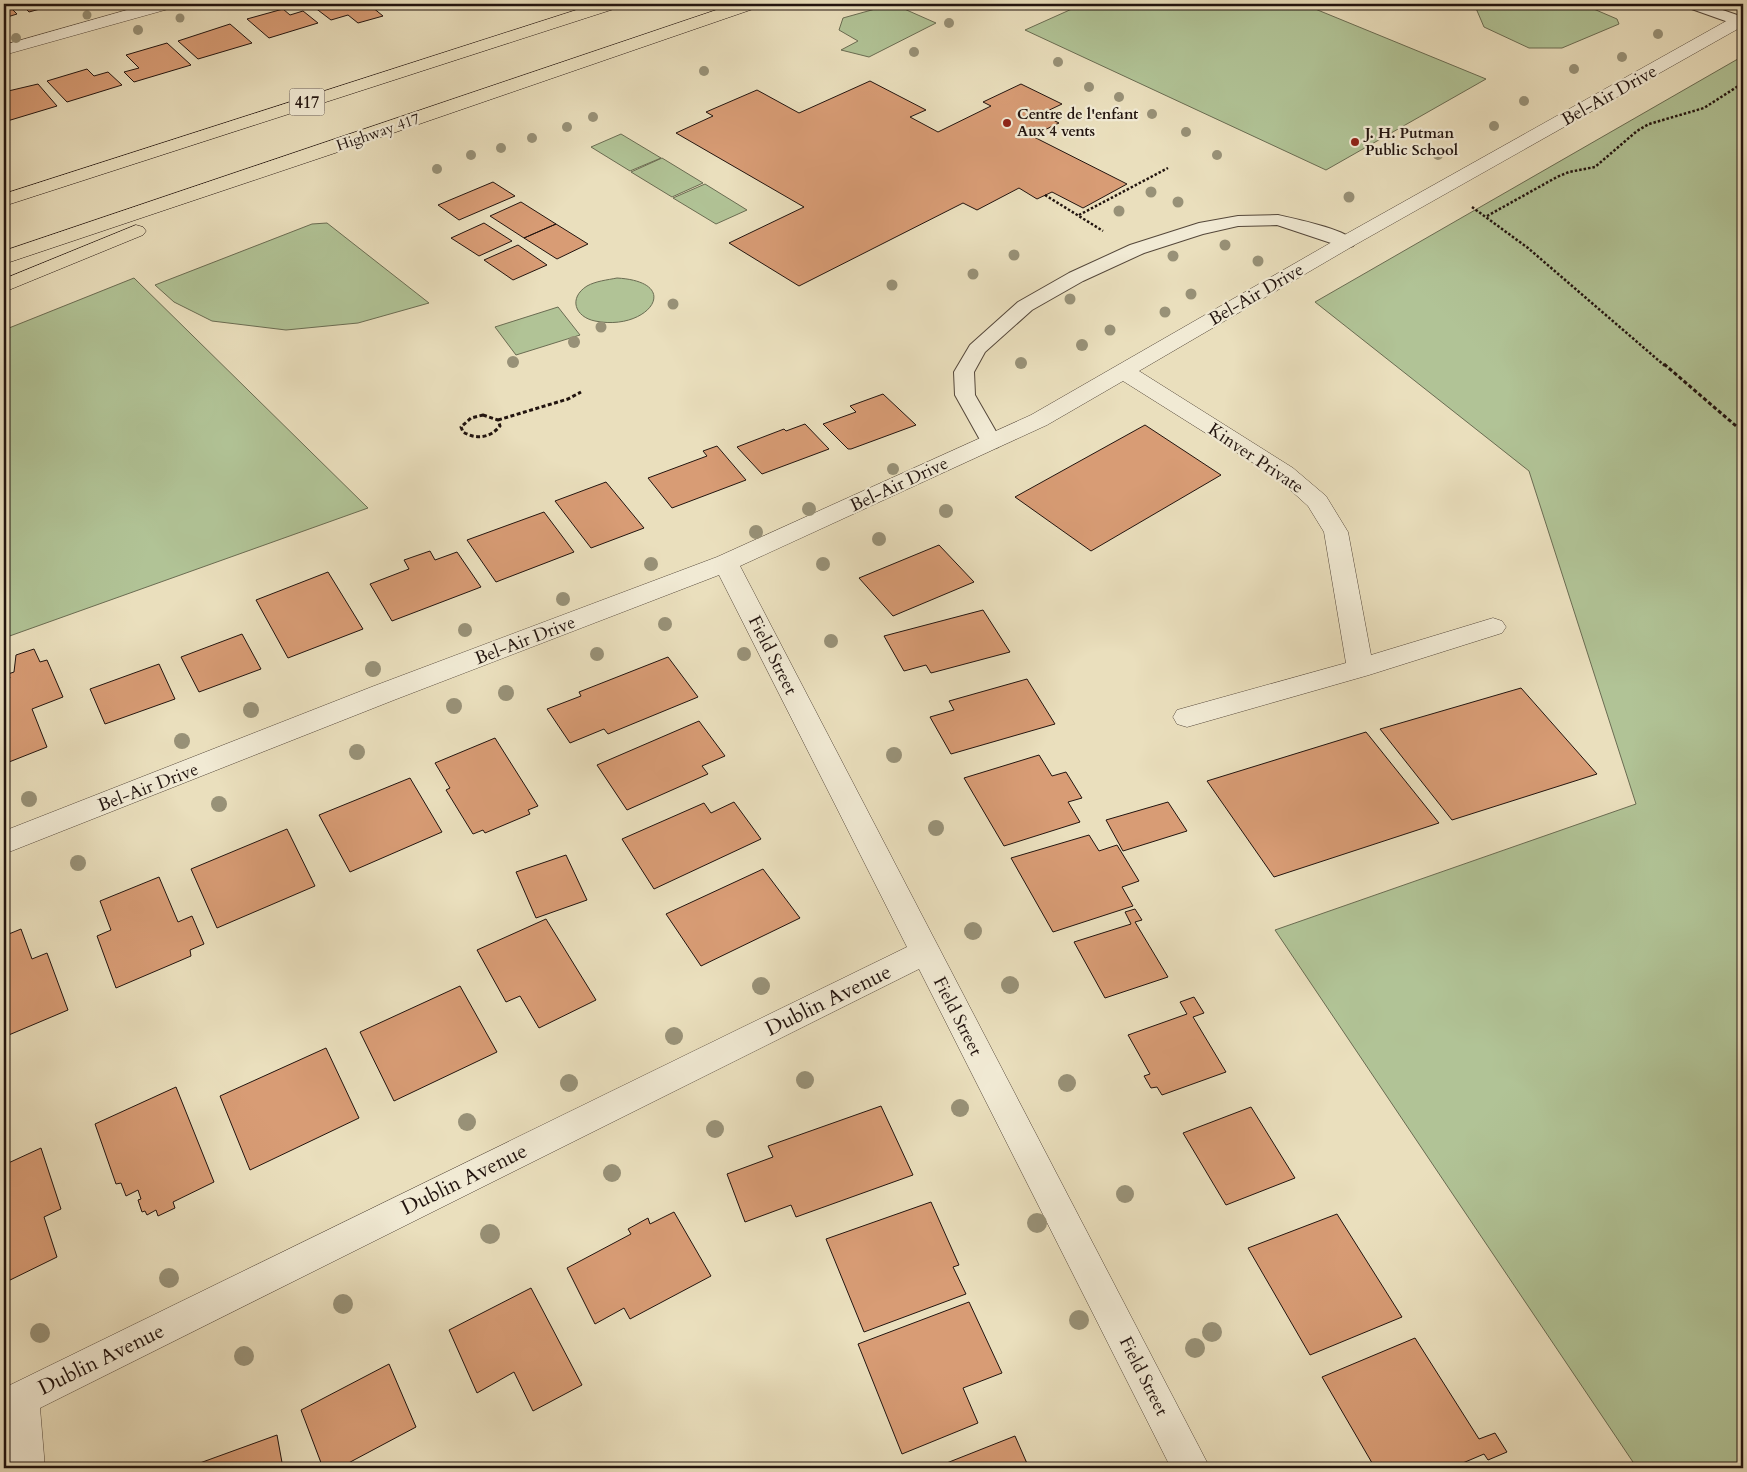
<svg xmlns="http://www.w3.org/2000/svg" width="1747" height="1472" font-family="Cardo,serif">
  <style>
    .green { fill: #b1c396; stroke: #6a6c52 }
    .building { fill: #d89c75; stroke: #22140f }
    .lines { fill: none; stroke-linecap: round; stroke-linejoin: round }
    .lane-casing { stroke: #54473a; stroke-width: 2 }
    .street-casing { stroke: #54473a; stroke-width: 1 }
    .highway-casing { stroke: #22140f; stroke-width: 1 }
    .path-far1 { stroke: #22140f; stroke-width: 2.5; stroke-dasharray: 2.5 2; stroke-linecap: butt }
    .path { stroke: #22140f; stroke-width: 3; stroke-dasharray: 4 2.5; stroke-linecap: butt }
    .lane { fill: #f1ead4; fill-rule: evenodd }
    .street { fill: #f1ead4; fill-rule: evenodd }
    .highway { fill: #eadfbd; fill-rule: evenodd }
    .tree { fill: #989177 }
    .poi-dot { fill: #8f2418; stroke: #f1ead4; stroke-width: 2 }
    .labels { text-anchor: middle; stroke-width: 4.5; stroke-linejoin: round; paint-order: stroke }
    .far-poi-label { font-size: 15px; font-weight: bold; fill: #22140f; stroke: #f1ead4; text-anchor: start }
    .far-street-label { font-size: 15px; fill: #22140f; stroke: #f1ead4 }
    .shield { fill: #f1ead4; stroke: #60544a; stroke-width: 1 }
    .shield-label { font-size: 16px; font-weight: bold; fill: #22140f }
    .street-label { font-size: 18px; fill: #22140f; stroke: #f1ead4 }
    .near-street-label { font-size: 21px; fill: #22140f; stroke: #f1ead4 }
  </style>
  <rect width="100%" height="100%" fill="#eadfbd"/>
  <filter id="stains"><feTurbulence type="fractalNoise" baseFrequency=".004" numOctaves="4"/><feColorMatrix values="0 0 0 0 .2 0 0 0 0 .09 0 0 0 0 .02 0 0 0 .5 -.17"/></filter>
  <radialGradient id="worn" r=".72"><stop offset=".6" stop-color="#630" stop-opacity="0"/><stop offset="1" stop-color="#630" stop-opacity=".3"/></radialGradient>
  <path class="green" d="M893 4 936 23 869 57 841 50 858 41 839 30 843 18Z
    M1083 4H1303L1486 79 1326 170 1025 30Z
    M1485 4H1556L1562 6 1582 4 1617 19 1619 24 1562 48H1529L1484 27 1475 6Z
    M1743 56V1468H1637L1275 930 1636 804 1529 471 1315 302Z
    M621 134 661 158 630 171 591 147Z
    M662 158 703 183 672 197 631 172Z
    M705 184 747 210 716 224 673 198Z
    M327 223 429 303 358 323 286 330 212 321 174 302 155 285 312 224Z
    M134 278 368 508 4 638V330Z
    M617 278C685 282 648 332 595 321 575 317 568 298 587 286 596 281 607 280 617 278Z
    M558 307 580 335 516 355 495 327Z"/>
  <path class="building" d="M4 4H7L17 14 4 18Z
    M21 4H58L29 12Z
    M310 4H376L378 5 372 7 383 16 358 23 348 15 331 20Z
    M283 9 290 15 303 11 318 23 269 38 247 19Z
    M230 24 252 43 198 59 178 41Z
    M167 43 191 65 134 82 124 72 139 68 126 55Z
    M87 69 94 76 108 72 122 85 67 102 47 81Z
    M870 81 926 110 910 117 938 132 991 106 983 102 1021 84 1062 104 1041 114 1059 123 1032 136 1127 184 1083 208 1052 192 1037 199 1019 188 977 210 963 203 799 286 729 243 804 207 676 133 713 116 706 112 757 90 799 113Z
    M38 84 57 106 4 122V92Z
    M493 182 515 196 459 220 438 205Z
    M521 202 556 224 524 238 490 216Z
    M484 223 512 241 479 256 451 238Z
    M556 224 588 244 557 259 524 238Z
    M518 245 547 265 513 280 484 260Z
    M883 394 916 425 851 449H848L823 424 856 412 850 406Z
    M805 424 829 449 762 474 737 447 784 429 786 431Z
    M1145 425 1221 475 1091 551 1015 497Z
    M717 446 746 480 672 508 648 478 707 456 703 451Z
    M606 482 644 528 591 548 555 501Z
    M544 512 574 552 496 582 467 540Z
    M939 545 974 582 893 616 859 578Z
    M430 551 435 560 457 552 481 587 392 621 370 584 409 569 404 560Z
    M328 572 363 629 288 658 256 600Z
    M983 610 1010 652 931 673 926 665 904 671 884 636Z
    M242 634 261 669 199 692 181 657Z
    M34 649 40 662 47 660 63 697 32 709 47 747 4 764V680L10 678 8 674 14 672 16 655Z
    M668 657 698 697 608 734 604 729 570 743 547 709 581 696 579 692Z
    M159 664 175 699 105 724 90 689Z
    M1027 679 1055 724 951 754 930 717 954 710 949 701Z
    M1521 688 1597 774 1452 820 1380 729Z
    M699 721 725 756 702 766 708 774 627 810 597 765Z
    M1366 732 1439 823 1274 877 1207 781Z
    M495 738 538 806 528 810 530 814 485 833 483 830 473 834 446 790 450 788 435 763Z
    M1039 755 1052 776 1066 772 1082 798 1068 802 1080 822 1004 846 964 778Z
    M410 778 442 832 350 872 319 815Z
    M734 802 761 839 654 889 622 839 704 803 711 813Z
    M1168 802 1187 831 1123 851 1106 820Z
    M287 829 315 886 217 928 191 869Z
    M1089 835 1099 851 1117 845 1139 881 1122 887 1133 906 1053 932 1011 858Z
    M566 855 587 900 536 918 516 872Z
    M763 869 800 918 701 966 666 914Z
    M159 877 178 922 192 916 204 944 190 950 191 956 116 988 97 936 111 930 100 901Z
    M1135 909 1142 920 1135 922 1168 977 1105 998 1074 942 1131 924 1125 912Z
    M546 919 596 1000 539 1028 520 996 506 1002 477 950Z
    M21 929 32 959 47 953 68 1010 4 1037V936Z
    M460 986 497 1052 394 1101 360 1032Z
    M1194 997 1204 1013 1193 1017 1226 1072 1162 1095 1157 1087 1151 1088 1144 1076 1150 1074 1128 1035 1187 1014 1180 1002Z
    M326 1048 359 1118 250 1170 220 1096Z
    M176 1087 214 1182 173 1202 175 1208 158 1216 156 1210 147 1215 145 1211 142 1212 138 1200 141 1199 138 1190 126 1196 121 1183 116 1184 95 1124Z
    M881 1106 913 1175 796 1217 791 1205 745 1222 727 1174 773 1157 768 1146Z
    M1251 1107 1295 1178 1226 1205 1183 1133Z
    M41 1148 61 1209 44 1217 57 1257 4 1283V1165Z
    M931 1202 959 1265 953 1267 966 1294 864 1332 826 1239Z
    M674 1212 711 1276 630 1319 624 1308 595 1324 567 1268 631 1234 628 1229 648 1218 650 1224Z
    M1337 1214 1402 1317 1310 1355 1248 1248Z
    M531 1288 582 1385 533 1411 514 1372 477 1393 449 1330Z
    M969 1302 1002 1373 963 1388 978 1423 902 1454 858 1344Z
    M1415 1338 1479 1439 1495 1433 1507 1452 1488 1460 1484 1454 1451 1468H1375L1322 1377Z
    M389 1364 416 1427 339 1468H323L301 1410Z
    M277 1435 283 1468H186Z
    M1015 1436 1029 1468H934Z"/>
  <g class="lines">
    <defs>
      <path id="lane" d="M1683 4H1705L1743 17V25L1734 24 1686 7Z
        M1278 215C1295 219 1346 229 1355 242L1353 246 1346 248 1277 225 1238 226 1203 234 1144 253 1083 281 1032 310 985 352 974 372 975 395 1002 442 998 447 991 449 984 447 955 395 954 372 970 345 1018 302 1069 273 1130 245 1199 223 1238 216Z"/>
      <path id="street" d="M148 4H174L172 8 4 55V45Z
        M1743 14V26L1353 246 1139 371 1293 468 1326 496 1348 532 1371 655 1493 618 1502 621 1506 627 1502 633 1369 675 1187 727 1177 724 1173 717 1177 710 1346 663 1324 532 1308 506 1277 478 1123 381 1047 425 740 566 1210 1468H1171L919 969 40 1408 45 1468H7L4 1425V1388L907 947 719 575 394 700 4 854V831L374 686 717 557 1031 415 1339 238 1737 15Z"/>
      <path id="highway" d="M595 4H619L617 8 4 206V194Z
        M734 4H758L756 8 341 151 4 264V251Z
        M136 225 143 227 146 231 143 235 4 292V279Z"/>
    </defs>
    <use href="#lane" class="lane-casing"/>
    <use href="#street" class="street-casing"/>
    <use href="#highway" class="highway-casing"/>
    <path class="path-far1" d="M1045 195 1103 231
      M1472 207 1528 248 1665 366
      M1079 215 1168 168
      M1487 216 1557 177 1569 172 1595 167 1637 131 1649 124 1704 108 1743 83
      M1743 315V324"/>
    <path class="path" d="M1664 364 1743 432
      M483 415 498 420 500 426C490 438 477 440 463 432L461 427 471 418Z
      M498 420 568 399 581 392"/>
    <use href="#lane" class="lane"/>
    <use href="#street" class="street"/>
    <use href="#highway" class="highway"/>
  </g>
  <g class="tree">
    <circle cx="87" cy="15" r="4.5"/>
    <circle cx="180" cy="18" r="4.5"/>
    <circle cx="949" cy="23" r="5"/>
    <circle cx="138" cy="30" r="5"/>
    <circle cx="1658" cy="34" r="5"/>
    <circle cx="16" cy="38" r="5"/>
    <circle cx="914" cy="52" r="5"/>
    <circle cx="1622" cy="57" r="5"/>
    <circle cx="1058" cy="62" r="5"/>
    <circle cx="1574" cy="69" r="5"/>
    <circle cx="704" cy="71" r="5"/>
    <circle cx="1089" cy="87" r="5"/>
    <circle cx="1119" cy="97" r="5"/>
    <circle cx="1524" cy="101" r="5"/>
    <circle cx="1152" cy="114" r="5"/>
    <circle cx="593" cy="117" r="5"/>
    <circle cx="1494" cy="126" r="5"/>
    <circle cx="567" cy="127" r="5"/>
    <circle cx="1186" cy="132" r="5"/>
    <circle cx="532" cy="138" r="5"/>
    <circle cx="501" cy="148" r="5"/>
    <circle cx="471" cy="155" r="5"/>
    <circle cx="1217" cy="155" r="5"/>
    <circle cx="1438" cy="155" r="5"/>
    <circle cx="437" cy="169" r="5"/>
    <circle cx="1151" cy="192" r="5.5"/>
    <circle cx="1349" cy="197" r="5.5"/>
    <circle cx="1178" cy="202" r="5.5"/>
    <circle cx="1119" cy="211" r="5.5"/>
    <circle cx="1225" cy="245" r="5.5"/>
    <circle cx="1014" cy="255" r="5.5"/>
    <circle cx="1173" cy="256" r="5.5"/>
    <circle cx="1258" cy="261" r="5.5"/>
    <circle cx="973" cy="274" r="5.5"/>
    <circle cx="892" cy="285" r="5.5"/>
    <circle cx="1191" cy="294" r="5.5"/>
    <circle cx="1070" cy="299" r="5.5"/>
    <circle cx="673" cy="304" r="5.5"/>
    <circle cx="1165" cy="312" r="5.5"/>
    <circle cx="601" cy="327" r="5.5"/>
    <circle cx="1110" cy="330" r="5.5"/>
    <circle cx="574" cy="342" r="6"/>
    <circle cx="1082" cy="345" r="6"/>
    <circle cx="513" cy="362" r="6"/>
    <circle cx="1021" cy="363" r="6"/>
    <circle cx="893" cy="469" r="6"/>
    <circle cx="809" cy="509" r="7"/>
    <circle cx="946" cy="511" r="7"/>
    <circle cx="756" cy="532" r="7"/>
    <circle cx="879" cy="539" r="7"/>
    <circle cx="651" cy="564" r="7"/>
    <circle cx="823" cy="564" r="7"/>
    <circle cx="563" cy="599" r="7"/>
    <circle cx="665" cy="624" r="7"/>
    <circle cx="465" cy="630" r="7"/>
    <circle cx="831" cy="641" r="7"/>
    <circle cx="597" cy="654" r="7"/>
    <circle cx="744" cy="654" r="7"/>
    <circle cx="373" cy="669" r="8"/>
    <circle cx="506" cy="693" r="8"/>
    <circle cx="454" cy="706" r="8"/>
    <circle cx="251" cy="710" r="8"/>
    <circle cx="182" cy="741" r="8"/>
    <circle cx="357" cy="752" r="8"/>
    <circle cx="894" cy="755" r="8"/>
    <circle cx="29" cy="799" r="8"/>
    <circle cx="219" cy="804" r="8"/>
    <circle cx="936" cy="828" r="8"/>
    <circle cx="78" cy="863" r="8"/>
    <circle cx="973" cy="931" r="9"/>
    <circle cx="1010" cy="985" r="9"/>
    <circle cx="761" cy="986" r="9"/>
    <circle cx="674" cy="1036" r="9"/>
    <circle cx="805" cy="1080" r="9"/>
    <circle cx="569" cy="1083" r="9"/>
    <circle cx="1067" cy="1083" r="9"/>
    <circle cx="960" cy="1108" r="9"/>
    <circle cx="467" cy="1122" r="9"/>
    <circle cx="715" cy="1129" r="9"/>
    <circle cx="612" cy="1173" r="9"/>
    <circle cx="1125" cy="1194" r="9"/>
    <circle cx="1037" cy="1223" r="10"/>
    <circle cx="490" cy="1234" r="10"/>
    <circle cx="169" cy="1278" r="10"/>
    <circle cx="343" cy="1304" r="10"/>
    <circle cx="1079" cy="1320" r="10"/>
    <circle cx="1212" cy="1332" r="10"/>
    <circle cx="40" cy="1333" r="10"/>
    <circle cx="1195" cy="1348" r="10"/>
    <circle cx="244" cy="1356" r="10"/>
  </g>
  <g class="poi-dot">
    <circle cx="1007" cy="123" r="5"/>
    <circle cx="1355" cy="142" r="5"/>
  </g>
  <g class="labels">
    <g class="far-poi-label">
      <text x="1017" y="119">Centre de l'enfant<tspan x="1017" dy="17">Aux 4 vents</tspan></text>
      <text x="1365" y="138">J. H. Putman<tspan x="1365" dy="17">Public School</tspan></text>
    </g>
    <g class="far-street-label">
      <text transform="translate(378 132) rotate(-19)" y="5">Highway 417</text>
    </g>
    <rect class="shield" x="289.5" y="88.5" width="35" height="27" rx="4"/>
    <g class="shield-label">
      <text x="307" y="108">417</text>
    </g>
    <g class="street-label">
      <text transform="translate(1609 95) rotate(-29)" y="6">Bel-Air Drive</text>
      <text transform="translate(1256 294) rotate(-30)" y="6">Bel-Air Drive</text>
      <text transform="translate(1256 458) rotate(34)" y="6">Kinver Private</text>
      <text transform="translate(899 484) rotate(-25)" y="6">Bel-Air Drive</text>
      <text transform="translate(525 640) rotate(-21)" y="6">Bel-Air Drive</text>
      <text transform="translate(773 655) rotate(63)" y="6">Field Street</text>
      <text transform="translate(148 787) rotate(-21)" y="6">Bel-Air Drive</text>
      <text transform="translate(958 1016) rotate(63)" y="6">Field Street</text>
      <text transform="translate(1144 1376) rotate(63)" y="6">Field Street</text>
    </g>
    <g class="near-street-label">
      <text transform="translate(828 1000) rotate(-26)" y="7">Dublin Avenue</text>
      <text transform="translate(464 1179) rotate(-26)" y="7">Dublin Avenue</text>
      <text transform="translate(101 1359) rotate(-26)" y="7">Dublin Avenue</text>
    </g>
  </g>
  <rect width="1747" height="1472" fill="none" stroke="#eadfbd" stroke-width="20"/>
  <rect x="5" y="5" width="1737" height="1462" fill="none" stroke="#22140f" stroke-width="2.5"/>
  <rect x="10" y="10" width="1727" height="1452" fill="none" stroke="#22140f"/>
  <rect width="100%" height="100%" filter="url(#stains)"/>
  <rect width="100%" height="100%" fill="url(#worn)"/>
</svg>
